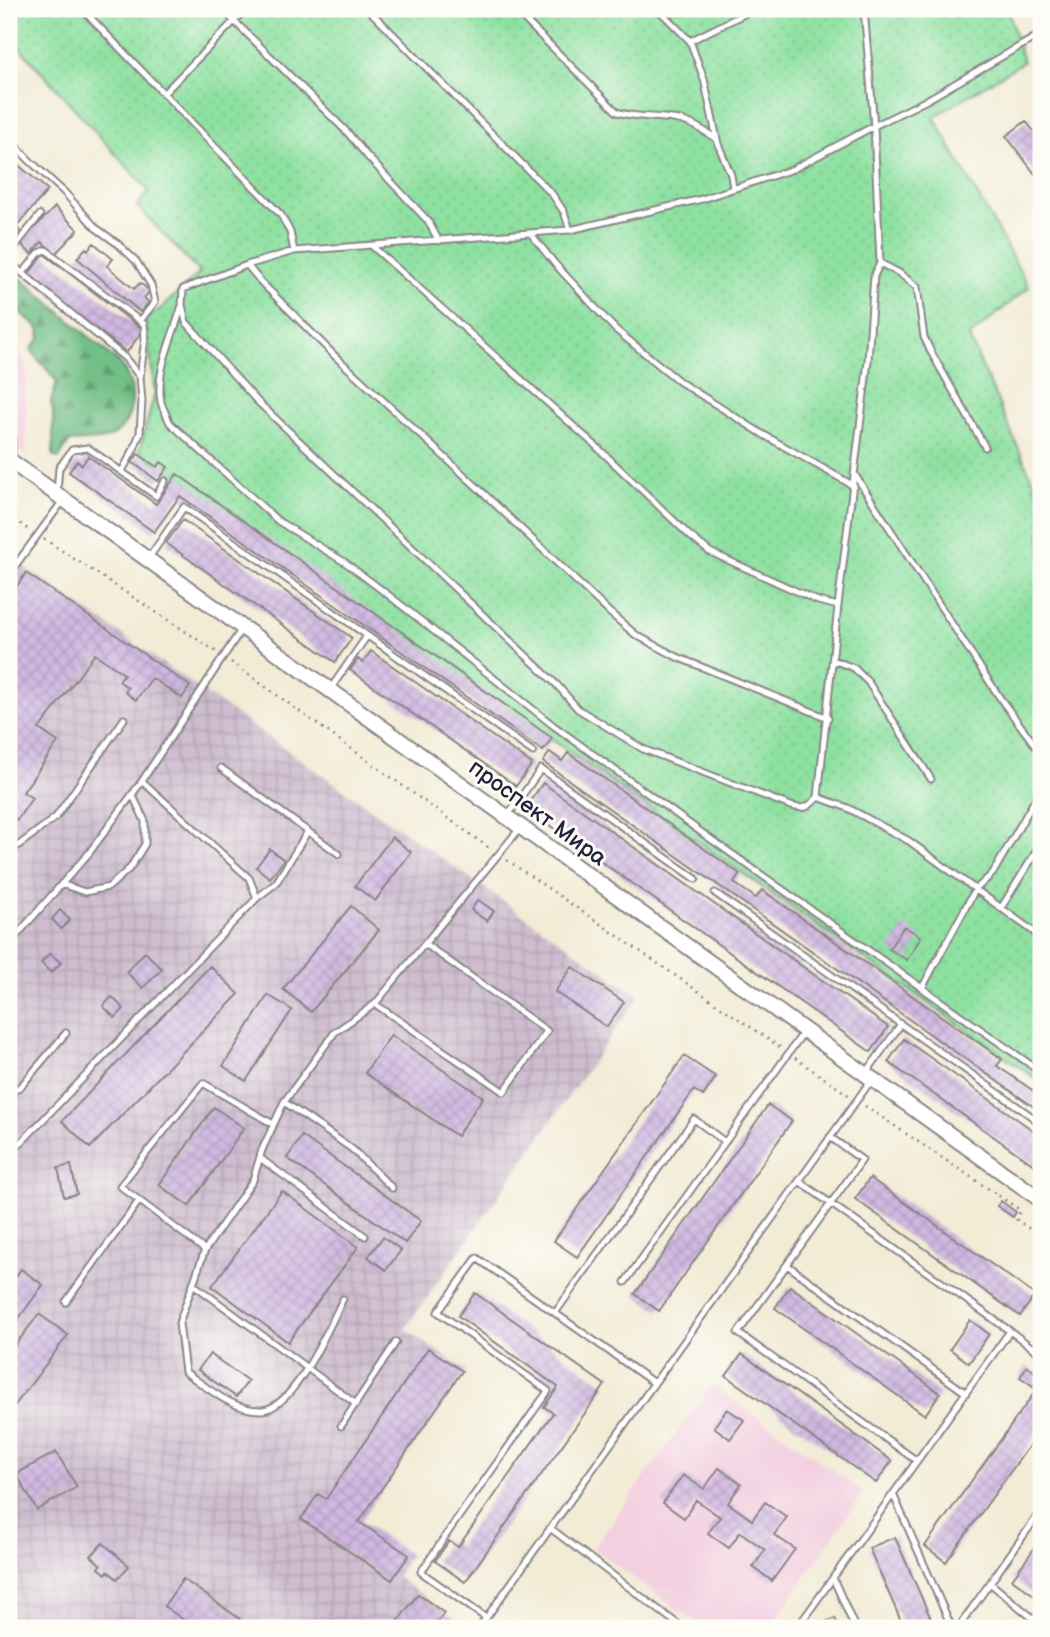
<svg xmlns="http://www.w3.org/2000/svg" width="1050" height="1637" font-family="'Balsamiq Sans',sans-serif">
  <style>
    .built { fill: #f3cfe0 }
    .industrial { fill: url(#industrial-grid) }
    .forest { fill: url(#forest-firs); stroke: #4a7061; stroke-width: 2 }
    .garden { fill: url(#garden-dots); stroke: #58826e; stroke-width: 2 }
    .building { fill: url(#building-cross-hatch) }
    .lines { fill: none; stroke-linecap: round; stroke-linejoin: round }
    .service-casing { stroke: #8a8688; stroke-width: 9 }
    .tertiary-casing { stroke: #8a8688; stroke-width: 18 }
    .path { stroke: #8a8688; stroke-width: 2.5; stroke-dasharray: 2 5; stroke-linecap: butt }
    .service { stroke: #fff; stroke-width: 5 }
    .tertiary { stroke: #fff; stroke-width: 14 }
    .labels { text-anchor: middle; stroke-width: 6; stroke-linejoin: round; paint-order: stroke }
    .street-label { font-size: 23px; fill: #22223b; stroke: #fdfcf7 }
  </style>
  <defs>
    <pattern id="industrial-grid" width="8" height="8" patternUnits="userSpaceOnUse" patternTransform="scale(1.75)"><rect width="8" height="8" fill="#cfbdcf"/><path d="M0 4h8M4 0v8" fill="none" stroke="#b1a2b3"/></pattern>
    <pattern id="forest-firs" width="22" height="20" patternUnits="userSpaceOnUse" patternTransform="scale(1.75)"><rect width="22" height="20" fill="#72bf87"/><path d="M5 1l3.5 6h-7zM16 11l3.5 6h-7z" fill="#5d9b70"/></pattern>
    <pattern id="garden-dots" width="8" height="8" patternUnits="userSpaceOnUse" patternTransform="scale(1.75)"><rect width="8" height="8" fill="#8ee1a1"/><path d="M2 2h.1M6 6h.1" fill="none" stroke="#7ac18c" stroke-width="1.8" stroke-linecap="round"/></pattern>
    <pattern id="building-cross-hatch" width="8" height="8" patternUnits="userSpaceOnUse" patternTransform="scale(1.75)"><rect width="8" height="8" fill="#d1b8e1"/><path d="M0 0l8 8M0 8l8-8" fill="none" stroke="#b39ec2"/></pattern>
  </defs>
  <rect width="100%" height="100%" fill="#fdfcf7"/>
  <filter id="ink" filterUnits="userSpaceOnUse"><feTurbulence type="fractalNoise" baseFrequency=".0143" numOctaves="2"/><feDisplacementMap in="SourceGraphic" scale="14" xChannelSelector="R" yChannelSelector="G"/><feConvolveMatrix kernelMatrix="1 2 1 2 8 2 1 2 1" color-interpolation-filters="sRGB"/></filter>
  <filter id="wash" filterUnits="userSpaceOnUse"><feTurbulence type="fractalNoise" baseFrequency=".00686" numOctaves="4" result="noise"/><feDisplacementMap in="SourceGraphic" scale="28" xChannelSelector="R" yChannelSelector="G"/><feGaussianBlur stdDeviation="1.57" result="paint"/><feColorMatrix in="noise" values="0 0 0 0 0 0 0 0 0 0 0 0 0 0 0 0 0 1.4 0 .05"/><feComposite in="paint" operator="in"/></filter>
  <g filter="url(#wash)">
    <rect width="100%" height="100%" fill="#f2ebd5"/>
    <path class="built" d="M9 342 24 359 26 367V448L29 457 9 443Z
      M712 1385 864 1492 770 1628H704L593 1548Z"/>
    <path class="industrial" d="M9 556 639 996 405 1329 466 1371 361 1521 410 1555 396 1576 468 1628H9Z"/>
    <path class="forest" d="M9 268 122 365C125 372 129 379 131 386 135 405 128 430 108 438 97 442 81 440 69 442L59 458 53 456V413L51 401 57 383C50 370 38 362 31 349L40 339 39 328 9 303Z"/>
    <path class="garden" d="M9 9H1008L1023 62 934 117 1029 287 969 337 1041 499V1082L139 451 155 393 145 317 158 311 200 273 137 206 149 191 9 36Z"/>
    <g id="blocks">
      <path class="building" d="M1026 121 1041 141V170L1035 174 1006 136Z
        M9 157 48 190 16 227 21 232 9 246V212L15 204 9 199Z
        M55 207 78 230 55 254 42 242 31 254 20 243Z
        M94 243 113 259 107 266 134 289 140 283 150 291 144 298 149 302 140 312 77 258 86 248 88 250Z
        M44 254 143 330 127 352 27 276Z
        M138 454 157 467 161 462 168 467 158 481 132 462Z
        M88 456 156 504 177 474 552 738 543 751 180 496 154 532 69 472 77 461 82 465Z
        M183 520 352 638 335 662 166 543Z
        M26 573 190 686 182 698 152 678 136 700 125 692 128 688 119 681 124 674 95 654 39 729 58 742 23 792 32 798 17 820 9 814V606L14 598 10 596Z
        M371 651 532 764 516 786 350 670 358 659 363 663Z
        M550 752 562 761 568 753 740 874 734 883 756 898 762 890 1002 1059 997 1066 1041 1096V1112L543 762Z
        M543 783 888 1027 871 1052 525 808Z
        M392 837 411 852 375 901 355 886Z
        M270 849 284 860 270 878 256 867Z
        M478 900 494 911 487 921 471 910Z
        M351 906 379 930 311 1012 283 989Z
        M60 910 70 920 61 929 52 919Z
        M904 926 921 937 907 960 889 949Z
        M145 952 162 969 143 988 126 972Z
        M50 953 61 963 51 973 41 963Z
        M210 966 239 994 90 1148 62 1121Z
        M572 967 624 1002 607 1027 555 992Z
        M268 995 292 1010 246 1081 223 1066Z
        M112 997 124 1009 115 1018 103 1006Z
        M391 1035 483 1097 457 1136 365 1073Z
        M904 1039 1041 1136V1170L888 1062Z
        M684 1056 716 1077 703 1096 694 1090 577 1257 554 1241Z
        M768 1105 792 1121 659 1311 635 1294Z
        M214 1107 244 1128 189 1206 159 1185Z
        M302 1136 421 1221 405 1243 287 1158Z
        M71 1165 77 1194 64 1197 58 1168Z
        M870 1178 1035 1295 1020 1316 855 1199Z
        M282 1191 358 1247 288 1342 212 1286Z
        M1001 1201 1016 1212 1013 1217 997 1206Z
        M383 1237 401 1250 386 1270 368 1257Z
        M21 1269 43 1285 14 1325 9 1322V1287Z
        M790 1286 940 1393 925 1415 775 1308Z
        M475 1293 605 1385 465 1582 435 1561 449 1541 458 1547 553 1413 544 1407 558 1387 458 1316Z
        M39 1314 68 1335 9 1413V1353Z
        M970 1320 989 1334 969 1363 950 1349Z
        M428 1348 462 1371 359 1522 409 1555 392 1580 301 1519 318 1494 326 1499Z
        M210 1354 248 1381 236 1397 198 1370Z
        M742 1354 892 1461 876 1483 726 1376Z
        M1027 1366 1041 1376V1429L946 1562 925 1546 1037 1389 1020 1377Z
        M727 1409 744 1420 730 1439 714 1427Z
        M56 1452 77 1487 37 1510 16 1474Z
        M719 1468 741 1484 728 1503 752 1520 765 1502 787 1517 774 1535 795 1549 772 1581 753 1567 765 1550 740 1532 729 1548 708 1533 720 1517 696 1500 684 1518 663 1503 683 1475 704 1489Z
        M895 1537 935 1628H904L869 1548Z
        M1041 1539V1593L1038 1598 1012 1579Z
        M103 1543 129 1566 117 1579 108 1571 106 1574 99 1568 101 1565 91 1556Z
        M183 1579 240 1619 235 1626 238 1628H195L164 1606Z
        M418 1594 444 1613 433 1628H393Z
        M835 1618 839 1628H812Z"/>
    </g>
  </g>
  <g filter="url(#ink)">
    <use href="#blocks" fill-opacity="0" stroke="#8a8688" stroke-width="2"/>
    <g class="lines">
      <defs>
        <path id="service" d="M82 9 281 215 290 232 294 251
          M222 9 347 132 367 156 428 221 439 241
          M368 9 552 194 564 212 570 230
          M514 9 617 112C638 119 661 115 683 121 695 124 707 133 717 139
          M658 9 690 41 704 79 718 144 731 175 733 188
          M864 9 874 126 880 263 874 276 868 361 838 606 818 797C807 809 803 810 788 805L643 749 578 709 557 685 257 401 186 322 182 305 183 289 247 265 294 251 570 230 702 199 793 169 874 126 925 101 1041 34
          M690 41 754 9
          M164 93 246 9
          M9 139 29 160 65 193 96 228 118 244 136 261 151 285 155 302 140 321
          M531 234 555 264 615 329 680 382 764 435 854 486
          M372 246 597 447 690 536 710 552 818 601 838 606
          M9 254 40 215
          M9 262 125 358 140 377 142 401 140 433 134 449 122 471
          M880 263 899 273 917 287 924 337 931 352 985 447
          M247 265 261 282 336 357 477 487 609 612 636 635 677 657 828 718
          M23 273 39 253 46 250 144 324 145 338 140 377
          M181 308C173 338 155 370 161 402 163 409 167 416 170 423L278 521 346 563 391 597 554 726 705 835 1041 1072
          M9 408 12 438V459
          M855 475 1002 701 1041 753
          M57 492 59 468 72 450 88 448 156 496 165 481
          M148 559 184 507 533 752
          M9 574 62 502
          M833 660 854 668 868 682 931 779
          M331 688 367 636
          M221 768 339 854
          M818 797 848 808 909 841 1041 937
          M508 815 541 769 696 879
          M9 856 15 848 56 817 124 719
          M61 884 85 892 109 887 130 868 145 844V821L132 794
          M715 893 1041 1123
          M257 898 276 883 308 831
          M1001 908 1041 844
          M9 944 89 853 142 781 241 630
          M922 988 975 890 993 873 1041 789
          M375 1004 504 1092 547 1031 425 944
          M866 1073 901 1024
          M9 1095 22 1085 66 1033
          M284 1102 352 1149 392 1188
          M830 1137 862 1160 738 1333 917 1461
          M9 1150 12 1152 257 898 249 878 142 781
          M260 1158 365 1236
          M799 1181 1010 1331
          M205 1250 120 1186 203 1083 273 1124
          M787 1265 966 1393
          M625 1282 803 1033
          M193 1284 356 1404
          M343 1299C330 1325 294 1409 262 1410 233 1411 208 1388 185 1372L179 1323 205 1250 253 1180 262 1150 284 1102 335 1032 375 1004 521 827
          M66 1302 139 1201
          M555 1313 694 1119 725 1142
          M1041 1339 1034 1349 1041 1354
          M341 1426 396 1342
          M893 1494 952 1628
          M550 1528 683 1628
          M833 1578 855 1628
          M990 1583 1041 1625
          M486 1618 421 1572 457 1519 548 1391 438 1312 477 1258 654 1383
          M479 1628 872 1079
          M797 1628 1010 1331 1034 1349
          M958 1628 1041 1511"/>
        <path id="tertiary" d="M9 460 1041 1200"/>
      </defs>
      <use href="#service" class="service-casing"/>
      <use href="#tertiary" class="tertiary-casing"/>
      <path class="path" d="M9 515 29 530
        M44 539 217 652
        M231 662 492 850
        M507 860 781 1048
        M795 1058 850 1096
        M865 1106 1020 1210 1017 1220 1041 1237"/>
      <use href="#service" class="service"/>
      <use href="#tertiary" class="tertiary"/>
    </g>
  </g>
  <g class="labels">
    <g class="street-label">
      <text transform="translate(538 812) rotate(36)" y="8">проспект Мира</text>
    </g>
  </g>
  <rect width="1050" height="1637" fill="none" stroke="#fdfcf7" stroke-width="35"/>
</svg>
